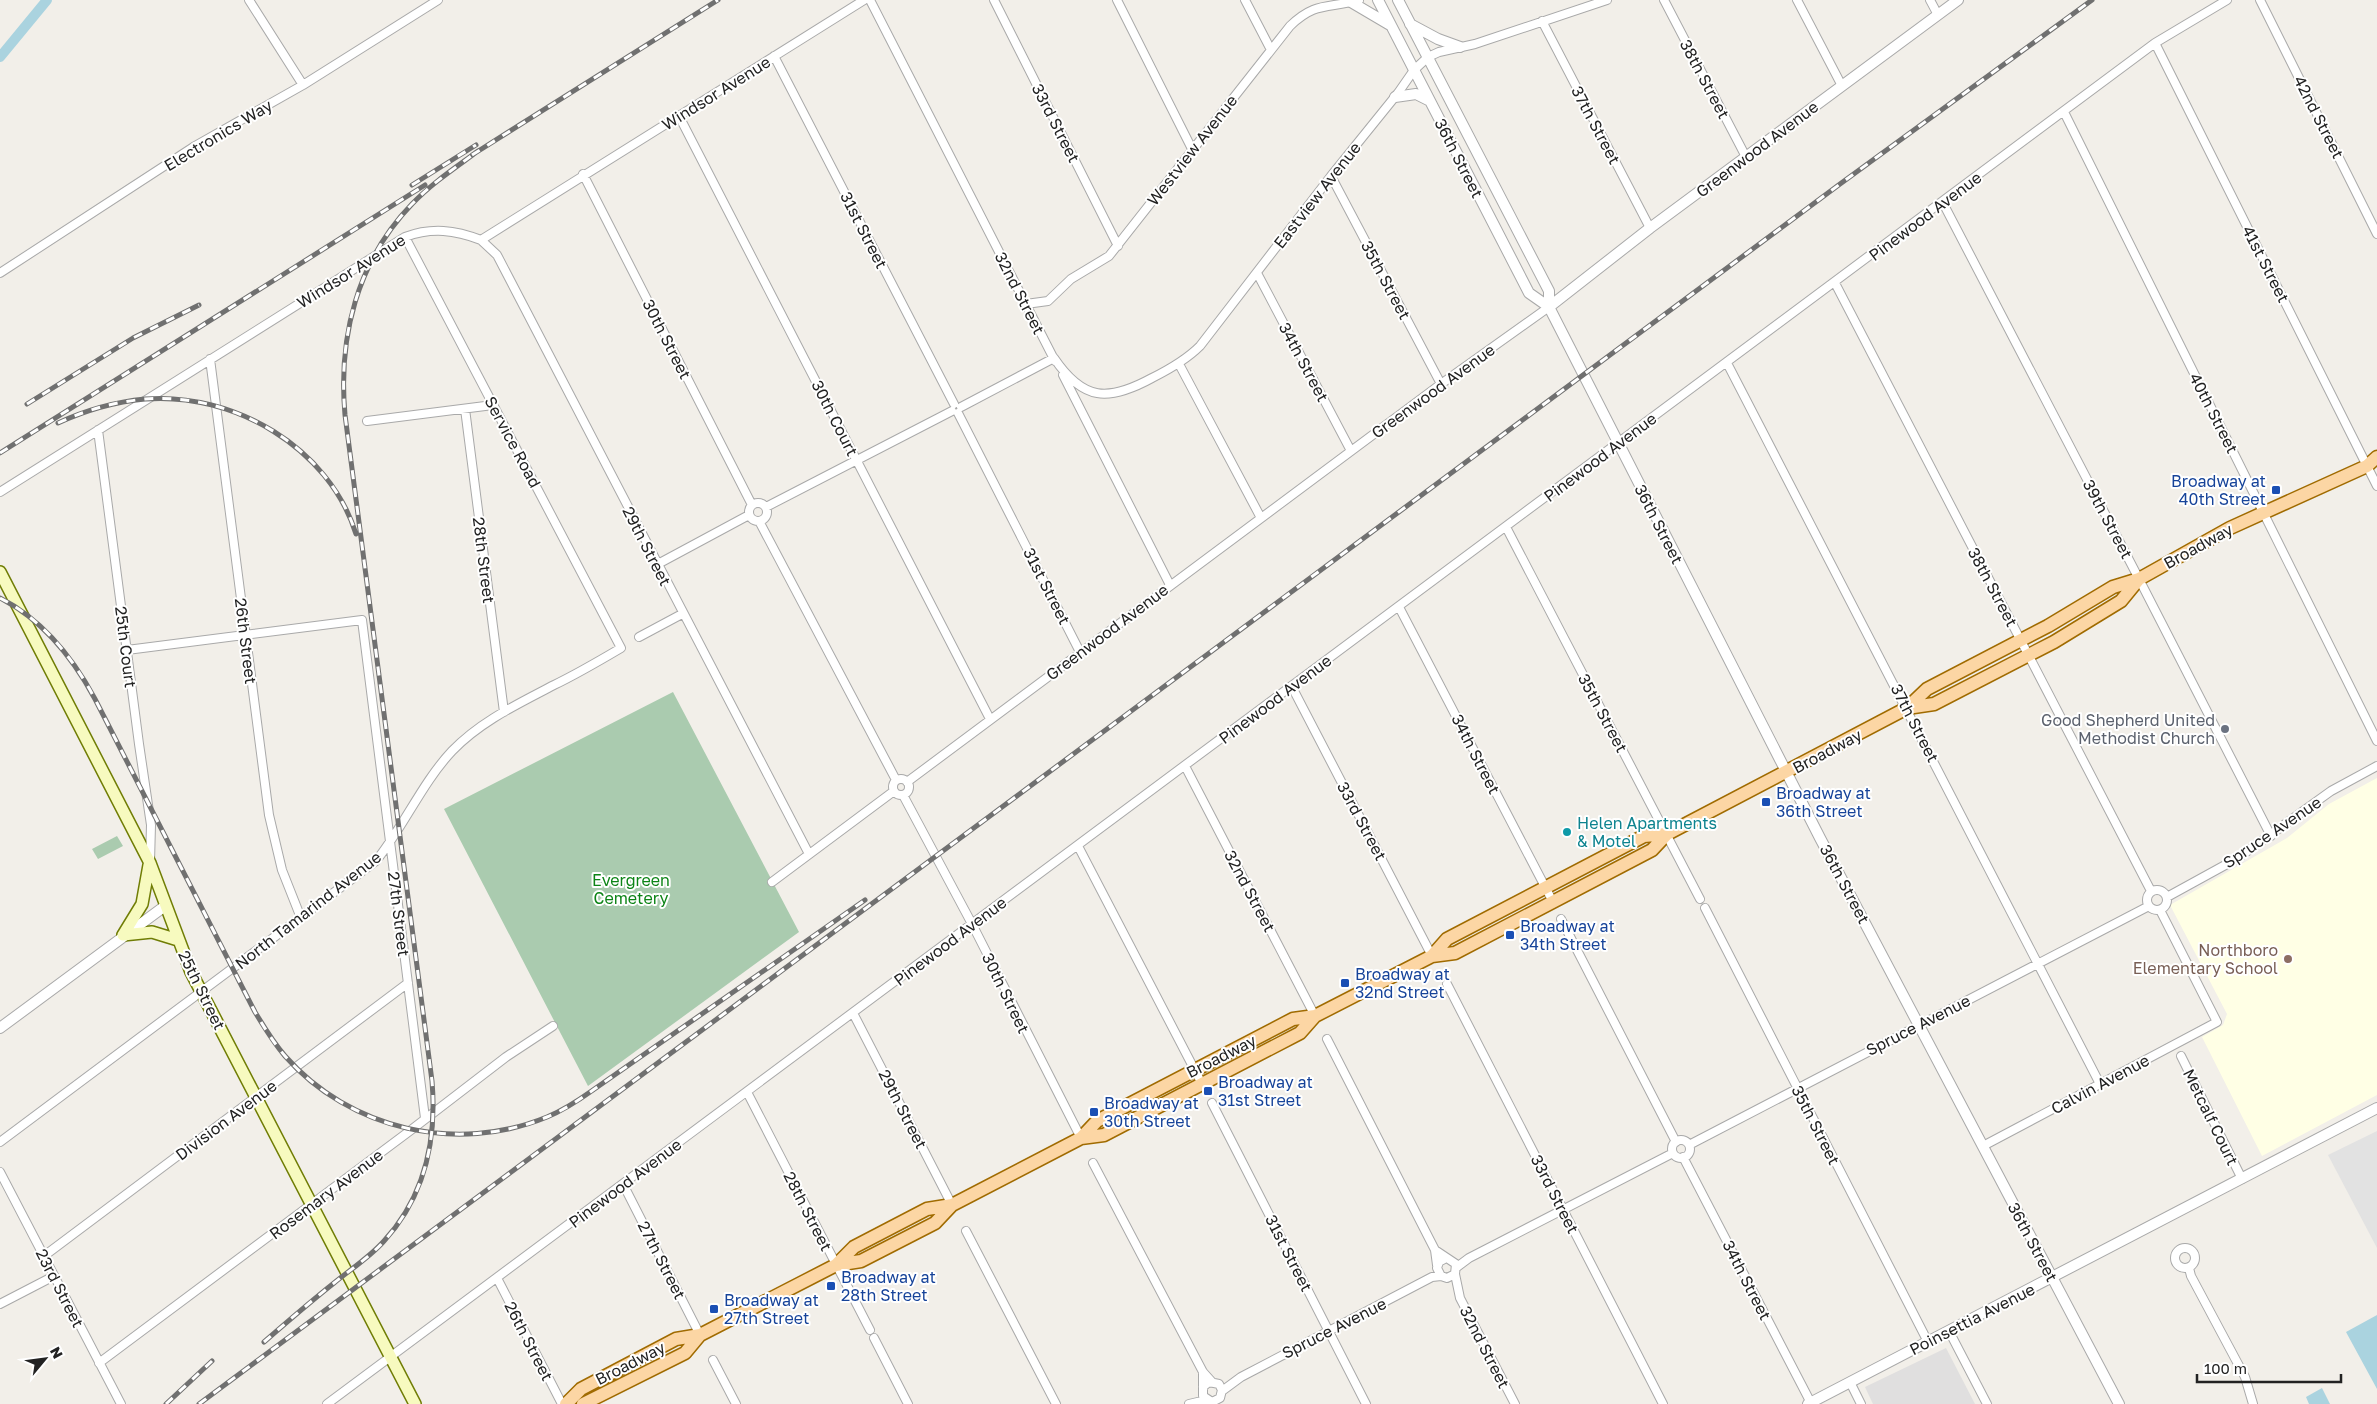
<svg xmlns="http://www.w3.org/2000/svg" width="2377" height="1404" font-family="'Golos Text',sans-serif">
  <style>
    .residential { fill: #e0dfdf }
    .education { fill: #ffffe5 }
    .cemetery { fill: #aacbaf }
    .parking { fill: #e2e2e2 }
    .water { fill: #aad3df }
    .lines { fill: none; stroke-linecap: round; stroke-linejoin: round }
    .canal { stroke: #aad3df; stroke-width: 10 }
    .minor-casing { stroke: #a9a9a9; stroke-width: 10 }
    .tertiary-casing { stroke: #a9a9a9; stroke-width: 12 }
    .secondary-casing { stroke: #707d05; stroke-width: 14 }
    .primary-casing { stroke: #a06b00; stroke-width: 15 }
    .minor { stroke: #fff; stroke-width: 8 }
    .tertiary { stroke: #fff; stroke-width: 10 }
    .secondary { stroke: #f7fabf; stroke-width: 11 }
    .primary { stroke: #fcd6a4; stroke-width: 12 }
    .rail-casing { stroke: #707070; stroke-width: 5 }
    .rail { stroke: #fff; stroke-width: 3; stroke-dasharray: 9; stroke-linecap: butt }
    .transit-dot { fill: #1a4fb4; stroke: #fff; stroke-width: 2 }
    .worship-dot { fill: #6b7280; stroke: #fff; stroke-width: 2 }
    .culture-dot { fill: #0f9aa8; stroke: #fff; stroke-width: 2 }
    .education-dot { fill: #8d6e63; stroke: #fff; stroke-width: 2 }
    .labels { text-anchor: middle; stroke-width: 4; stroke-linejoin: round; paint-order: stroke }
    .street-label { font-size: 16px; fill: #222; stroke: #fff }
    .transit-label { font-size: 16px; fill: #164399; stroke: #fff; text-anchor: start }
    .worship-label { font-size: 16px; fill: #5b616d; stroke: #fff; text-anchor: end }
    .culture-label { font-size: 16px; fill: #0d838f; stroke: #fff; text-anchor: start }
    .park-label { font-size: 16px; fill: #0c8416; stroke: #fff }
    .education-label { font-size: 16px; fill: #785e54; stroke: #fff; text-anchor: end }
  </style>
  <rect width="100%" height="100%" fill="#f2efe9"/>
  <path class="residential" d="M1946 1348 1975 1404H1873L1865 1387Z"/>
  <path class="education" d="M2377 778V1095L2262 1156 2202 1037 2223 1025 2227 1014 2170 905 2287 838 2329 804Z"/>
  <path class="cemetery" d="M673 692 799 932 588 1086 444 809Z
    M117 836 123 846 98 859 92 849Z"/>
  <path class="parking" d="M2377 1131V1248L2328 1155Z"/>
  <path class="water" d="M2377 1315V1389L2346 1332Z
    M2322 1388 2330 1404H2309L2306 1397Z"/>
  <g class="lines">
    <path class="canal" d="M0 57 47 0"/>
    <defs>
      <path id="minor" d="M249 0 303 85
        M870 0 1055 361
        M994 0 1118 246
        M1117 0 1192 149
        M1245 0 1271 50
        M1664 0 1746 157
        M1797 0 1842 86
        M1930 0 1938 15
        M2260 0 2377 234
        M1542 21 1650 228
        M2155 43 2377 486
        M774 56 954 404
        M2064 112 2377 741
        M679 116 990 719
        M583 174 752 505
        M1331 176 1441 384
        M1943 203 2139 579 2271 836
        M481 240 497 255 809 854
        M0 273 195 146 303 85 438 0
        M1257 273 1351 451
        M1835 283 2151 891
        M1026 304 1048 301 1071 279 1109 256 1290 26C1316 1 1328 9 1359 0
        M1054 358C1083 401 1108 402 1152 378 1170 369 1186 360 1200 346L1331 176 1398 93 1414 70 1428 57 1439 52 1475 44 1607 0
        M210 359 269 815 282 870 301 918
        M1727 363 2100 1084
        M1179 364 1261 518
        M1063 375 1170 585
        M961 407 1054 358
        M465 409 504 712
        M958 413 1080 652
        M367 421 493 405
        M98 430 139 744 151 825 150 862
        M0 492 405 237C432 227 455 230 481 240L864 0
        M749 512a9 9 0 1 1 18 0a9 9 0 1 1-18 0Z
        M766 507 952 411
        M759 521 896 780
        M1506 527 1700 899
        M656 565 749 515
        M1399 607 1553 902
        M639 637 682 614
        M127 650 362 620 425 1118
        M1292 687 1432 956
        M1185 766 1315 1016
        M893 787a8 8 0 1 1 16 0a8 8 0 1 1-16 0Z
        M907 782 1441 384 1549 307
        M903 795 972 924 1081 1138
        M1078 846 1202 1084
        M772 882 894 791
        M2147 900a10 10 0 1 1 20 0a10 10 0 1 1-20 0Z
        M2167 897 2238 858 2331 791 2377 766
        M1705 908 1928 1342
        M1561 919 1676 1142
        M1447 984 1663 1404
        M853 1013 952 1205
        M1327 1039 1435 1250 1437 1265
        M2181 1056 2242 1179
        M747 1092 870 1330
        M1212 1103 1366 1404
        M1672 1149a9 9 0 1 1 18 0a9 9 0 1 1-18 0Z
        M0 1142 376 861C404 826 422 783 452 751 481 721 518 704 554 685 577 674 599 661 621 648L405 237
        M1689 1145 2149 906
        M1983 1146 2217 1022 2160 910
        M1683 1157 1811 1403
        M1093 1163 1203 1372 1212 1382
        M0 1172 121 1404
        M623 1184 700 1335
        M966 1231 1056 1404
        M2175 1258a10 10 0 1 1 20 0a10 10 0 1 1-20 0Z
        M1435 1250 1456 1264 1455 1274 1447 1278 1441 1276 1437 1268 1439 1262 1446 1258
        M44 1256 408 983
        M1457 1267 1469 1258 1673 1153
        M2189 1268 2191 1276 2245 1377 2253 1404
        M1455 1274 1460 1298 1515 1404
        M497 1278 562 1404
        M0 1304 54 1276
        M1949 1331 1987 1404
        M874 1338 908 1404
        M713 1360 736 1404
        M99 1363 411 1130 506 1057 553 1026
        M1850 1382 1861 1404
        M1203 1387 1209 1382 1219 1384 1222 1390 1220 1398 1212 1402 1203 1396V1372
        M1222 1391 1241 1377 1432 1277 1441 1276
        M327 1404 2155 43 2227 0
        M1189 1404 1206 1400"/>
      <path id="tertiary" d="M1378 0 1529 293 1549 307 1820 838 2119 1404
        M1398 0 1549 291V307
        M1351 2 1390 25
        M1410 24 1438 39 1460 47
        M1395 97 1416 94 1430 101
        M1549 307 1650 228 1958 0
        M0 1028 165 906
        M1808 1404 2377 1108"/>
      <path id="secondary" d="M0 572 150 863 191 972 415 1404
        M123 935 142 904 149 865
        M123 935 152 932 178 940"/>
      <path id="primary" d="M1907 708 1934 704 2054 642 2121 601 2139 579
        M1432 956 1447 939 1644 836 1667 834
        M1081 1138 1104 1135 1300 1033 1315 1016 1432 956 1455 953 1652 850 1667 834 1907 708 1927 689 2048 626 2113 587 2139 579 2230 528 2367 466 2377 457
        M836 1265 854 1247 927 1209 952 1205 1081 1138 1097 1121 1293 1019 1315 1016
        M566 1404 581 1389 676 1339 700 1335 836 1265 861 1261 935 1223 952 1205
        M583 1404 685 1353 700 1335"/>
    </defs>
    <use href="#minor" class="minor-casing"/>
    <use href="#tertiary" class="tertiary-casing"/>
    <use href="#secondary" class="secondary-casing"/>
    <use href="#primary" class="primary-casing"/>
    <use href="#minor" class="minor"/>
    <use href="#tertiary" class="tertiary"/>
    <use href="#secondary" class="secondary"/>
    <use href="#primary" class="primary"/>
    <defs>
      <path id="rail" d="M472 155 718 0
        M412 185 476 145
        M27 404 133 338 199 305
        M58 423C86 410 114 402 145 399 233 392 329 447 356 534
        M0 453 425 185
        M0 598C43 620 73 658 95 699L255 1012C264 1027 273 1042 285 1056 350 1130 457 1154 547 1117 564 1110 579 1100 593 1090L865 900
        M264 1342C287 1322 310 1302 334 1283 351 1269 370 1257 384 1241 425 1196 437 1140 432 1081L345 415C338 337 357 261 412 204 432 183 455 168 478 151
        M166 1404 212 1361
        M199 1404 1840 184 2092 0"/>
    </defs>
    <use href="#rail" class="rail-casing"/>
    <use href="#rail" class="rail"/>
  </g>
  <g class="transit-dot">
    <rect x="2271" y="485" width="10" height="10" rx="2.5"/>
    <rect x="1761" y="797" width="10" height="10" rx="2.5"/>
    <rect x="1505" y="930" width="10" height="10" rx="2.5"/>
    <rect x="1340" y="978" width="10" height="10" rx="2.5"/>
    <rect x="1203" y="1086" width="10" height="10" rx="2.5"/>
    <rect x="1089" y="1107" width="10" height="10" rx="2.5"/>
    <rect x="826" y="1281" width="10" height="10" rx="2.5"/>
    <rect x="709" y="1304" width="10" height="10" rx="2.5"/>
  </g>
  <circle class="worship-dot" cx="2225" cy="729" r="5"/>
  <circle class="culture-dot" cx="1567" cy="832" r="5"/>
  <circle class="education-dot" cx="2288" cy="959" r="5"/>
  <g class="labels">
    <g class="street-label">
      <text transform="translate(1705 79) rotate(62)" y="6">38th Street</text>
      <text transform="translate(716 93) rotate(-32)" y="6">Windsor Avenue</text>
      <text transform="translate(2319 117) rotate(63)" y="6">42nd Street</text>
      <text transform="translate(1056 123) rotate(63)" y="6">33rd Street</text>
      <text transform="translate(1596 125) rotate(62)" y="6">37th Street</text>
      <text transform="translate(218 135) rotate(-31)" y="6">Electronics Way</text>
      <text transform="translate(1757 149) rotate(-37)" y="6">Greenwood Avenue</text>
      <text transform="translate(1192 150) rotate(-52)" y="6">Westview Avenue</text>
      <text transform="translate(1459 158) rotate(63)" y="6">36th Street</text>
      <text transform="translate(1317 195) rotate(-52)" y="6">Eastview Avenue</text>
      <text transform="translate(1925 216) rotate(-37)" y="6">Pinewood Avenue</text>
      <text transform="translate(864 230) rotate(63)" y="6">31st Street</text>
      <text transform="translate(2266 264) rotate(63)" y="6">41st Street</text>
      <text transform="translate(351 271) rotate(-32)" y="6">Windsor Avenue</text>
      <text transform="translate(1386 280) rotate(62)" y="6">35th Street</text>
      <text transform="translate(1020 293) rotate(63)" y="6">32nd Street</text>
      <text transform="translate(667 339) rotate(63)" y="6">30th Street</text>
      <text transform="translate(1304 362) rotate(62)" y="6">34th Street</text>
      <text transform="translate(1433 391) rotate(-36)" y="6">Greenwood Avenue</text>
      <text transform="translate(2214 413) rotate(63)" y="6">40th Street</text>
      <text transform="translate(835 418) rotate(63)" y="6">30th Court</text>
      <text transform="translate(513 442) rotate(62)" y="6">Service Road</text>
      <text transform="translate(1600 457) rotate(-37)" y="6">Pinewood Avenue</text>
      <text transform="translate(2108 519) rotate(62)" y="6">39th Street</text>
      <text transform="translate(1659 524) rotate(63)" y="6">36th Street</text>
      <text transform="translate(647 546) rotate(63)" y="6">29th Street</text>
      <text transform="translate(2198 546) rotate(-29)" y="6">Broadway</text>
      <text transform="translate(484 560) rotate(83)" y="6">28th Street</text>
      <text transform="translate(1047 586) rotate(63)" y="6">31st Street</text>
      <text transform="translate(1993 587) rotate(62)" y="6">38th Street</text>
      <text transform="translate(1107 632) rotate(-37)" y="6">Greenwood Avenue</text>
      <text transform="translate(246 641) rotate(83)" y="6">26th Street</text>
      <text transform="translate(126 647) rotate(83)" y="6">25th Court</text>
      <text transform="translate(1275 699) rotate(-37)" y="6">Pinewood Avenue</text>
      <text transform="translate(1603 713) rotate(62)" y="6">35th Street</text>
      <text transform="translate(1915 723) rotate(63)" y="6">37th Street</text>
      <text transform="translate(1827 751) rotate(-28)" y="6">Broadway</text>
      <text transform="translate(1476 754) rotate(63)" y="6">34th Street</text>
      <text transform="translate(1362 821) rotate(62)" y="6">33rd Street</text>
      <text transform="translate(2272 832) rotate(-34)" y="6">Spruce Avenue</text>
      <text transform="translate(1845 884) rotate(62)" y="6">36th Street</text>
      <text transform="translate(1250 891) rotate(62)" y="6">32nd Street</text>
      <text transform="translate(308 910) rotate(-38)" y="6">North Tamarind Avenue</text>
      <text transform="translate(399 914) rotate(83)" y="6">27th Street</text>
      <text transform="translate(950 941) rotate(-37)" y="6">Pinewood Avenue</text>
      <text transform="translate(202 990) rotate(64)" y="6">25th Street</text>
      <text transform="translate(1006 993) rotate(64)" y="6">30th Street</text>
      <text transform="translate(1918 1025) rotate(-27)" y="6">Spruce Avenue</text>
      <text transform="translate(1221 1056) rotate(-27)" y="6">Broadway</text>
      <text transform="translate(2100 1084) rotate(-28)" y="6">Calvin Avenue</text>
      <text transform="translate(903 1109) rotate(63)" y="6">29th Street</text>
      <text transform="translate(2211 1117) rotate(64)" y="6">Metcalf Court</text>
      <text transform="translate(226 1120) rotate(-37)" y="6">Division Avenue</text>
      <text transform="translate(1816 1125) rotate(63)" y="6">35th Street</text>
      <text transform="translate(625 1183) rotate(-37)" y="6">Pinewood Avenue</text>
      <text transform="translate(326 1194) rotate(-37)" y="6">Rosemary Avenue</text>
      <text transform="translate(1555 1194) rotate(63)" y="6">33rd Street</text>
      <text transform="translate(808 1211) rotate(63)" y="6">28th Street</text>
      <text transform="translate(2033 1242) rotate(62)" y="6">36th Street</text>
      <text transform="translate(1289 1253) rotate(63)" y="6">31st Street</text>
      <text transform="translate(662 1260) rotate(63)" y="6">27th Street</text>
      <text transform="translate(1747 1280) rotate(63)" y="6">34th Street</text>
      <text transform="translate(60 1288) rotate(63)" y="6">23rd Street</text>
      <text transform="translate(1972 1319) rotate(-27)" y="6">Poinsettia Avenue</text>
      <text transform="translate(1334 1328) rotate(-27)" y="6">Spruce Avenue</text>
      <text transform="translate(529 1341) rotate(63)" y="6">26th Street</text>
      <text transform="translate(1485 1347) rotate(63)" y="6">32nd Street</text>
      <text transform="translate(630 1363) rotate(-27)" y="6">Broadway</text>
    </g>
    <g class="transit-label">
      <text x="2266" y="487" text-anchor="end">Broadway at<tspan x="2266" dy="18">40th Street</tspan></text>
      <text x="1776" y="799">Broadway at<tspan x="1776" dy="18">36th Street</tspan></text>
      <text x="1520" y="932">Broadway at<tspan x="1520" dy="18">34th Street</tspan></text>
      <text x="1355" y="980">Broadway at<tspan x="1355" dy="18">32nd Street</tspan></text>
      <text x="1218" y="1088">Broadway at<tspan x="1218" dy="18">31st Street</tspan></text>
      <text x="1104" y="1109">Broadway at<tspan x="1104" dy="18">30th Street</tspan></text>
      <text x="841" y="1283">Broadway at<tspan x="841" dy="18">28th Street</tspan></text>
      <text x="724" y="1306">Broadway at<tspan x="724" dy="18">27th Street</tspan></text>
    </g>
    <g class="worship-label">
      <text x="2215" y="726">Good Shepherd United<tspan x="2215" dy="18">Methodist Church</tspan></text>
    </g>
    <g class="culture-label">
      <text x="1577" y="829">Helen Apartments<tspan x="1577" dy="18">&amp; Motel</tspan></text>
    </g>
    <g class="park-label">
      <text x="631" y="886">Evergreen<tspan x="631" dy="18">Cemetery</tspan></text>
    </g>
    <g class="education-label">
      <text x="2278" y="956">Northboro<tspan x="2278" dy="18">Elementary School</tspan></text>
    </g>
  </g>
  <g transform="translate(45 1359) rotate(61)" stroke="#ffffff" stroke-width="4" paint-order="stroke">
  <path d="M0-4L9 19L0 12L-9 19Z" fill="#222222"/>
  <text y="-8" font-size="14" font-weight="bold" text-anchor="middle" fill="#222222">N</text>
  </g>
  <path d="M2197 1374v8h144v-8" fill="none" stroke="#222222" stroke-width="2.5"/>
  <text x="2204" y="1374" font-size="15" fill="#222222" stroke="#ffffff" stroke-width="4" paint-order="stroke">100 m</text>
</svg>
